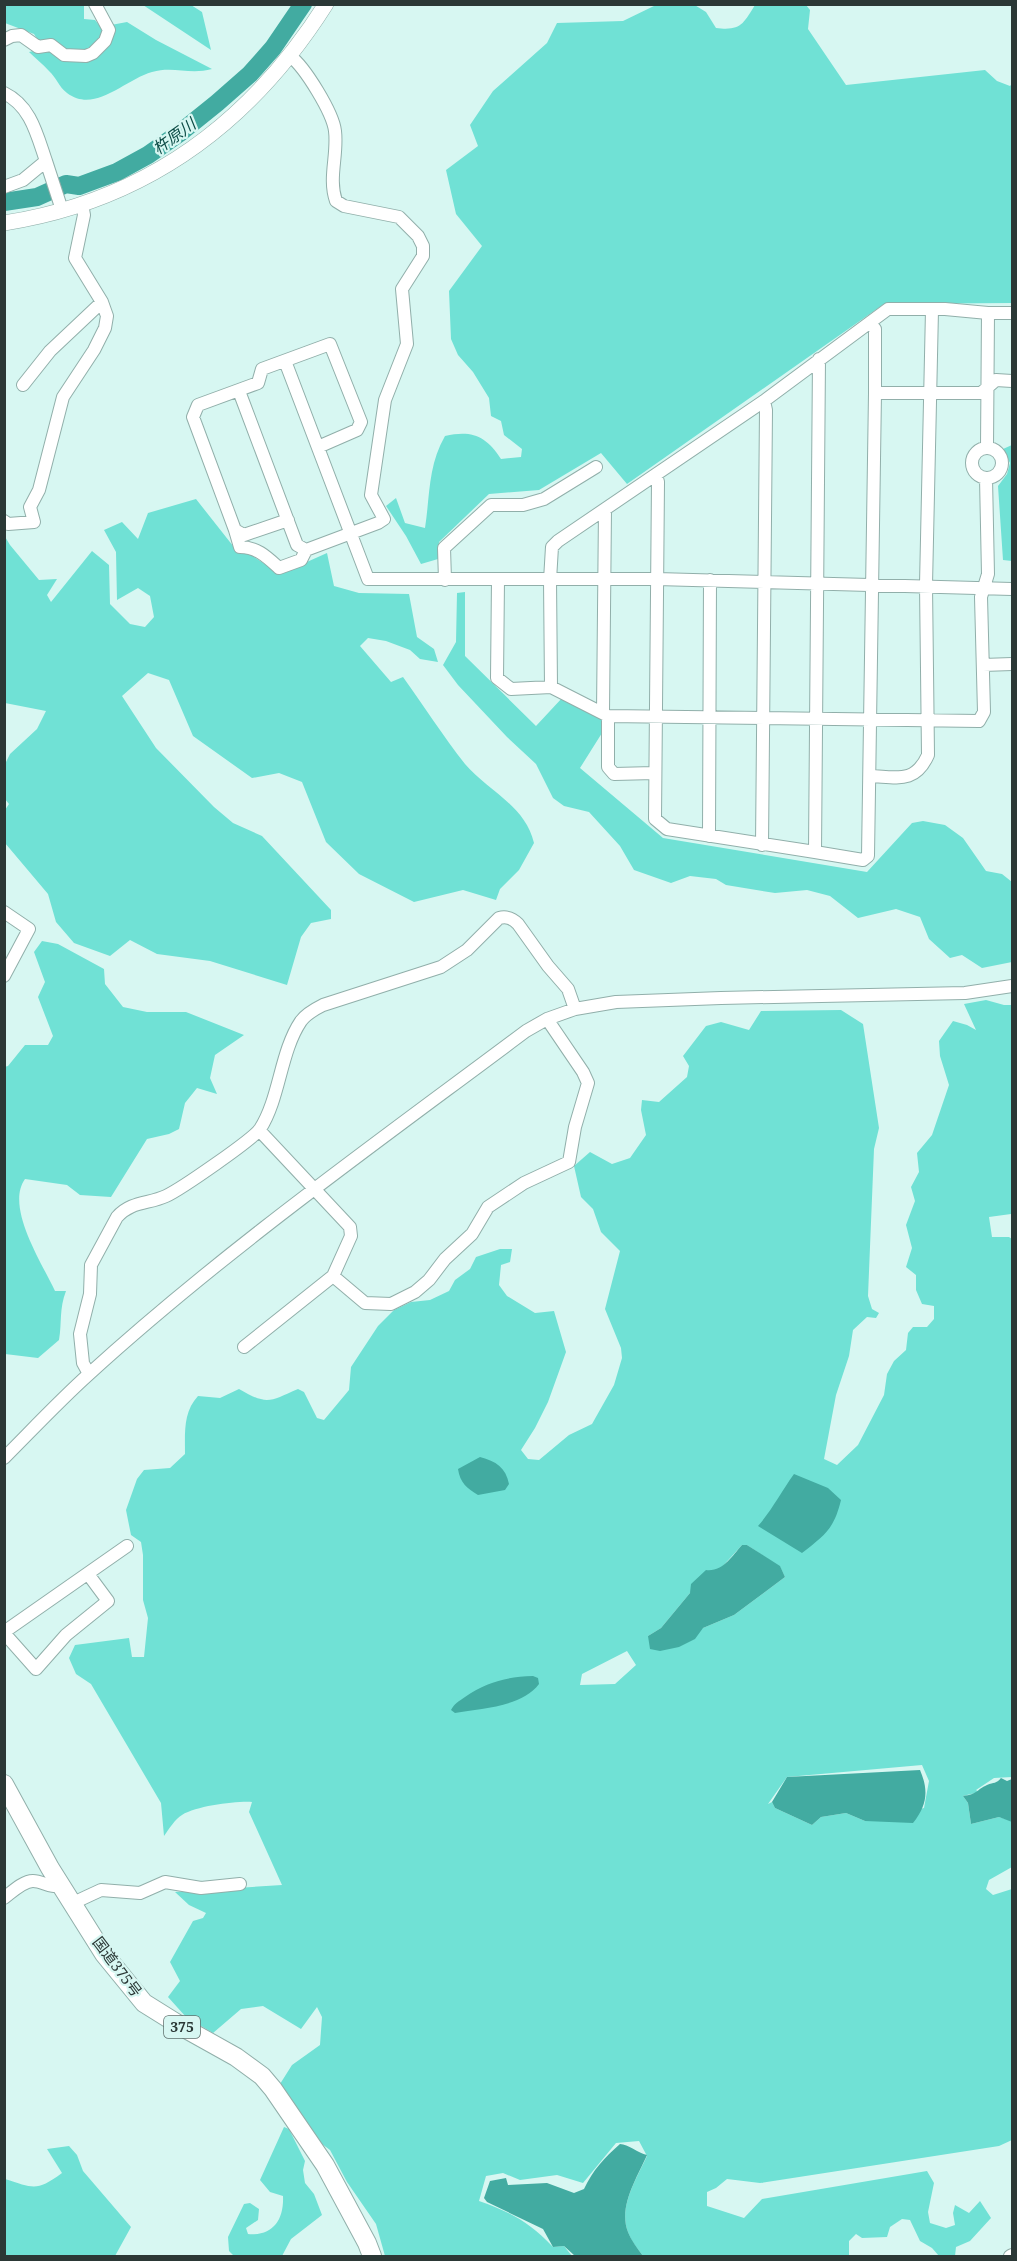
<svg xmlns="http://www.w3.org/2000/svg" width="1017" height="2261" font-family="'Noto Serif','Noto Sans JP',serif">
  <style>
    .green { fill: #70e1d5; fill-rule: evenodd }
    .water { fill: #42aba1 }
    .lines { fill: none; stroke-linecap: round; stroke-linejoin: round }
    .river { stroke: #42aba1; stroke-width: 18 }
    .minor-casing { stroke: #91afaa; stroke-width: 14 }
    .major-casing { stroke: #91afaa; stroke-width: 16 }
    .highway-casing { stroke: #91afaa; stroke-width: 20 }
    .minor { stroke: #fff; stroke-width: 12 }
    .major { stroke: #fff; stroke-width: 15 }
    .highway { stroke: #fff; stroke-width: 18 }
    .labels { text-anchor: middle; stroke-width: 4.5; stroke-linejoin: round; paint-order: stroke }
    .shield { fill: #d7f7f2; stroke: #5f716e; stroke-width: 1.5 }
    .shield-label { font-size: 14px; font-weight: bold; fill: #2b3836 }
    .street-label { font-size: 15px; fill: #2b3836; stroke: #d7f7f2 }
    .water-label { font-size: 16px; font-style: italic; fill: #0c4b45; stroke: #d7f7f2 }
  </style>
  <rect width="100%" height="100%" fill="#d7f7f2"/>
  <path class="green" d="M693 4 706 12 716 28C741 31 743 24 755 5H806L810 10 808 29 846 85 985 70 997 81 1010 86 1012 84V303L884 304 627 484 601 453 539 490 489 494 439 542 438 559 421 564 406 536 386 506 396 498 405 523 425 528C430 496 428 465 445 436 472 430 486 436 501 459L521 457 522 449 504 435 501 421 491 416 489 398 473 372 458 355 451 339 449 291 482 246 456 214 446 170 478 146 470 125 493 91 547 43 557 23 623 21 656 5Z
    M5 5H84V19L95 20 103 30 95 46 81 53 39 42 34 34 5 23Z
    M143 5H191L202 12 211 50Z
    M127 22 156 40 212 69C190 75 173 66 152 72 124 80 95 114 67 93 59 87 56 77 49 71 43 64 35 58 29 52L50 47 84 58 111 25Z
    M1012 445V561L1003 560 998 486 1007 474 1010 463 1003 449Z
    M196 499 237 551 251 555 280 574 327 553 334 586 359 593 409 594 417 637 434 649 438 662 420 659 410 650 386 641 368 638 360 646 391 682 403 677C424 706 443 736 465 764 488 791 525 805 534 843L519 870 500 889 496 900 463 890 414 902 359 874 326 842 302 782 279 773 252 778 193 736 169 680 148 673 122 696 156 748 214 807 233 823 262 836 331 910V919L311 923 301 937 287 985 210 961 157 954 130 940 110 956 74 943 56 922 48 894 5 843V810L9 804 5 799V764L10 754 37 729 46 711 5 703 4 535 10 545 39 580 57 579 47 595 51 602 92 551 109 565 110 604 130 624 145 627 154 617 150 596 138 588 117 600 116 552 104 530 122 522 138 539 148 513Z
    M465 592V656L536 726 563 697 604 719 602 733 580 768 663 838 867 872 912 823 923 821 945 825 963 838 986 871 1002 874 1012 882V962L982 968 962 955 950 958 929 939 920 917 896 909 858 918 830 896 807 890 775 893 726 885 716 879 690 876 671 883 634 870 620 846 589 812 564 806 553 798 536 764 507 737 458 685 443 665 456 642 457 593Z
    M42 941 58 944 104 969 105 984 123 1007 147 1012H186L244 1035 215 1055 210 1078 217 1094 197 1088 185 1103 179 1129 169 1134 147 1139 111 1197 80 1195 67 1185 25 1179C5 1207 42 1263 55 1291H66C59 1309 62 1322 59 1340L38 1358 5 1354 4 1067 8 1066 25 1045H48L53 1036 38 997 45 982 34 952Z
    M986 1000 1004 1005H1012V1221L1011 1214 989 1217 992 1237H1009L1012 1239V1777L994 1778 976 1790 979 1792 963 1796 968 1803 971 1824 999 1817 1012 1821V1867L989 1880 986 1889 993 1895 1012 1889V2140L999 2146 760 2183 727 2179 716 2188 707 2192V2206L744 2218 762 2199 927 2171 934 2183 928 2212 930 2223 946 2228 955 2225 953 2213 955 2205 969 2213 980 2201 991 2218 970 2241 956 2247 955 2256H939L932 2248 920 2241 910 2220 902 2219 890 2227 887 2237 862 2238 856 2234 849 2241V2256H643C638 2249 631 2241 628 2232 618 2207 637 2178 647 2156L639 2141 616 2143 583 2183 557 2175 520 2180 503 2173 486 2176 479 2201C511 2212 530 2223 553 2247L564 2246 572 2256H385L376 2224 347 2182 330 2150 318 2141 280 2084 292 2065 320 2045 322 2017 317 2007 301 2029 263 2006 241 2009 213 2033 186 2017 168 1997 180 1981 170 1962 193 1921 203 1918 206 1913 189 1905 175 1892 282 1885 249 1812 252 1802C235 1801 197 1806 182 1815 175 1819 169 1829 164 1836L161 1803 91 1684 76 1674 69 1658 75 1645 129 1638 132 1657H144L148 1618 143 1600V1555L141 1542 131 1535 126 1510 137 1479 144 1470 170 1468 185 1454C185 1433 183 1412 198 1396L220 1398 239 1389C268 1406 270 1401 298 1389L304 1392 317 1418 324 1420 349 1390 351 1367 378 1326 394 1310 411 1302 430 1300 449 1291 455 1280 470 1269 476 1257 500 1249H512L510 1262 501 1265 499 1285 507 1296 535 1313 554 1311 566 1352 548 1402 535 1428 521 1450 528 1459 539 1460 569 1435 592 1424 614 1385 622 1358 621 1348 605 1309 620 1251 601 1232 593 1209 581 1197 574 1166 590 1152 612 1164 630 1158 646 1135 641 1110 642 1100 659 1102 687 1077 689 1066 683 1056 706 1026 721 1022 749 1030 761 1011 841 1010 863 1024 879 1128 874 1149 868 1296 872 1309 879 1313 876 1318 867 1317 853 1330 849 1356 836 1395 824 1459 837 1465 858 1445 884 1395 887 1374 894 1361 906 1350 908 1333 913 1327H927L934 1319V1306L922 1304 916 1290V1275L906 1267 912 1248 906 1225 915 1201 911 1187 919 1172 917 1153 932 1135 949 1085 940 1056 939 1041 953 1021 967 1025 976 1030 964 1004ZM742 1545H747L780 1567 785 1577 734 1615 703 1628 648 1636 661 1628 690 1593 713 1571 722 1567ZM627 1651 636 1665 615 1684 580 1685 582 1674ZM922 1765 929 1781 924 1808 865 1821 846 1813 821 1817 812 1825 775 1808 772 1802 768 1804 787 1777Z
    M284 2127 289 2129 305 2161 303 2170 305 2183 314 2194 322 2215 291 2239 282 2256H234L229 2251 228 2237 244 2204 250 2203 259 2209 258 2220 246 2228 248 2234C273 2236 284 2220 283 2196L270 2192 260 2180Z
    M69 2146 77 2155 83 2171 131 2227 115 2256H5V2179C34 2188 36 2192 62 2173L47 2149Z"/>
  <path class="water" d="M480 1457C496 1461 506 1468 509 1484L505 1490 478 1495C467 1488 460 1483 458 1469Z
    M794 1474 828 1488 841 1500C834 1529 825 1535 802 1553L758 1526C772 1510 781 1492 794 1474Z
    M742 1545H747L780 1566 785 1577 734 1615 703 1628 695 1639 679 1647 660 1651 650 1649 648 1636 661 1628 690 1593 691 1584 706 1570C723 1572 732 1556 742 1545Z
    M533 1676 538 1678 539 1684C522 1707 482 1708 455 1713L451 1710C454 1704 459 1701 465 1697 487 1682 506 1677 533 1676Z
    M920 1770C929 1791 927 1805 913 1823L865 1821 846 1813 821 1817 812 1825 775 1808 772 1802 787 1777Z
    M1001 1778 1007 1781 1012 1779V1822L999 1817 971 1824 968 1803 963 1796C978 1794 976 1790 987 1785 994 1782 996 1784 1001 1778Z
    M620 2144C628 2144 638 2153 647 2155 637 2178 618 2207 628 2232 631 2240 638 2249 643 2256H575L564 2246 553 2247 543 2229 487 2202 484 2198 490 2181 506 2178 508 2185 547 2183 574 2193 584 2189C593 2170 604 2158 620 2144Z"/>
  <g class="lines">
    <path class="river" d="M4 202 37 197 66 184 79 186 117 172 148 155 181 132 217 103 250 74 273 48 303 4"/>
    <defs>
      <path id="minor" d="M4 40 12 36 21 35 38 47 51 45 64 55 86 56 93 53 105 41 109 30 95 4
        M4 93C31 106 37 135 46 161
        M4 187 23 180 46 161 62 210
        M988 313H1012
        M285 361 368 579H657L1012 589
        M23 385 50 351 102 302
        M239 391 297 545 306 550 378 523 384 519 371 495 385 400 407 344 402 289 423 256V246L418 236 399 217 344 206 336 201C328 178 338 155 335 131 333 113 305 67 290 56
        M875 393H981L996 380 1012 381
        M972 463a15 15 0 1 1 30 0a15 15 0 1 1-30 0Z
        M656 475 658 482 655 819 667 829 815 852 819 359
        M288 520 244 535 235 530 193 417 198 405 258 383 262 369 330 344 361 422 357 430 318 447
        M4 521 8 524 34 522 30 507 39 490 63 397 94 350 105 328 107 316 102 302 75 258 84 215 82 204
        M235 530 240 547C257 547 267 557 279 568L301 560 306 550
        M445 580 444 548 491 505H523L544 499 596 467
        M498 580 497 678 511 689 551 687 608 716 979 721 984 712 981 597 988 574 986 478
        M983 665 1012 664
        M551 687 550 580 552 547 558 541 764 401 888 309H945L988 313 987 447
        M603 712 605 509
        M608 716V767L614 774 654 773
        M870 776C897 777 915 784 928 755L926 585 932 310
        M709 836 710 580
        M762 845 766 410 764 401
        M815 852 863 860 868 856 875 393V329L870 323
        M4 912 29 929 4 976
        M259 1130 350 1227 351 1236 333 1276 365 1303 391 1304 415 1292 429 1280 445 1259 472 1234 488 1207 524 1183 569 1162 575 1127 588 1083 583 1072 547 1019
        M244 1347 333 1276
        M89 1374 83 1363 80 1334 90 1294 91 1265 117 1217C131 1201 149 1204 166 1196 181 1189 252 1140 260 1129 280 1098 280 1052 301 1021 306 1014 315 1009 323 1005L441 967 467 950 499 918C507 916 512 918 518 924L548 966 568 989 575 1009
        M4 1458C32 1430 59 1401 89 1374 224 1251 379 1141 526 1031L547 1019 575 1009 616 1002 721 998 965 993 1012 986
        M4 1632 127 1546
        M4 1633 36 1669 66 1635 108 1601 88 1574
        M4 1898C12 1892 23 1881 33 1881 43 1881 51 1889 61 1885
        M73 1903 101 1890 140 1893 165 1882 201 1888 240 1884
        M1010 2256 1012 2255"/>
      <path id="major" d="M4 223C146 201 250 124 326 4"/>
      <path id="highway" d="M4 1784 50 1868 104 1954 144 2003 184 2028 236 2057 262 2076 273 2089 325 2165 367 2243 372 2256"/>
    </defs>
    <use href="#minor" class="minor-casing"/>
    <use href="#major" class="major-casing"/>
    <use href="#highway" class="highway-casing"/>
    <use href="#minor" class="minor"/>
    <use href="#major" class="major"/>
    <use href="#highway" class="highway"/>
  </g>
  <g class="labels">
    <rect class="shield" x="164" y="2016" width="36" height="22" rx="4.5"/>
    <g class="shield-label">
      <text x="182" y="2032">375</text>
    </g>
    <g class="street-label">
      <text transform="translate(117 1967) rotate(53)" y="5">国道375号</text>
    </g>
    <g class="water-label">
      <text transform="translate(174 136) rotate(-36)" y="6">杵原川</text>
    </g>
  </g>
  <rect width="1017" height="2261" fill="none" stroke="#2b3836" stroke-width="12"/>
</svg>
